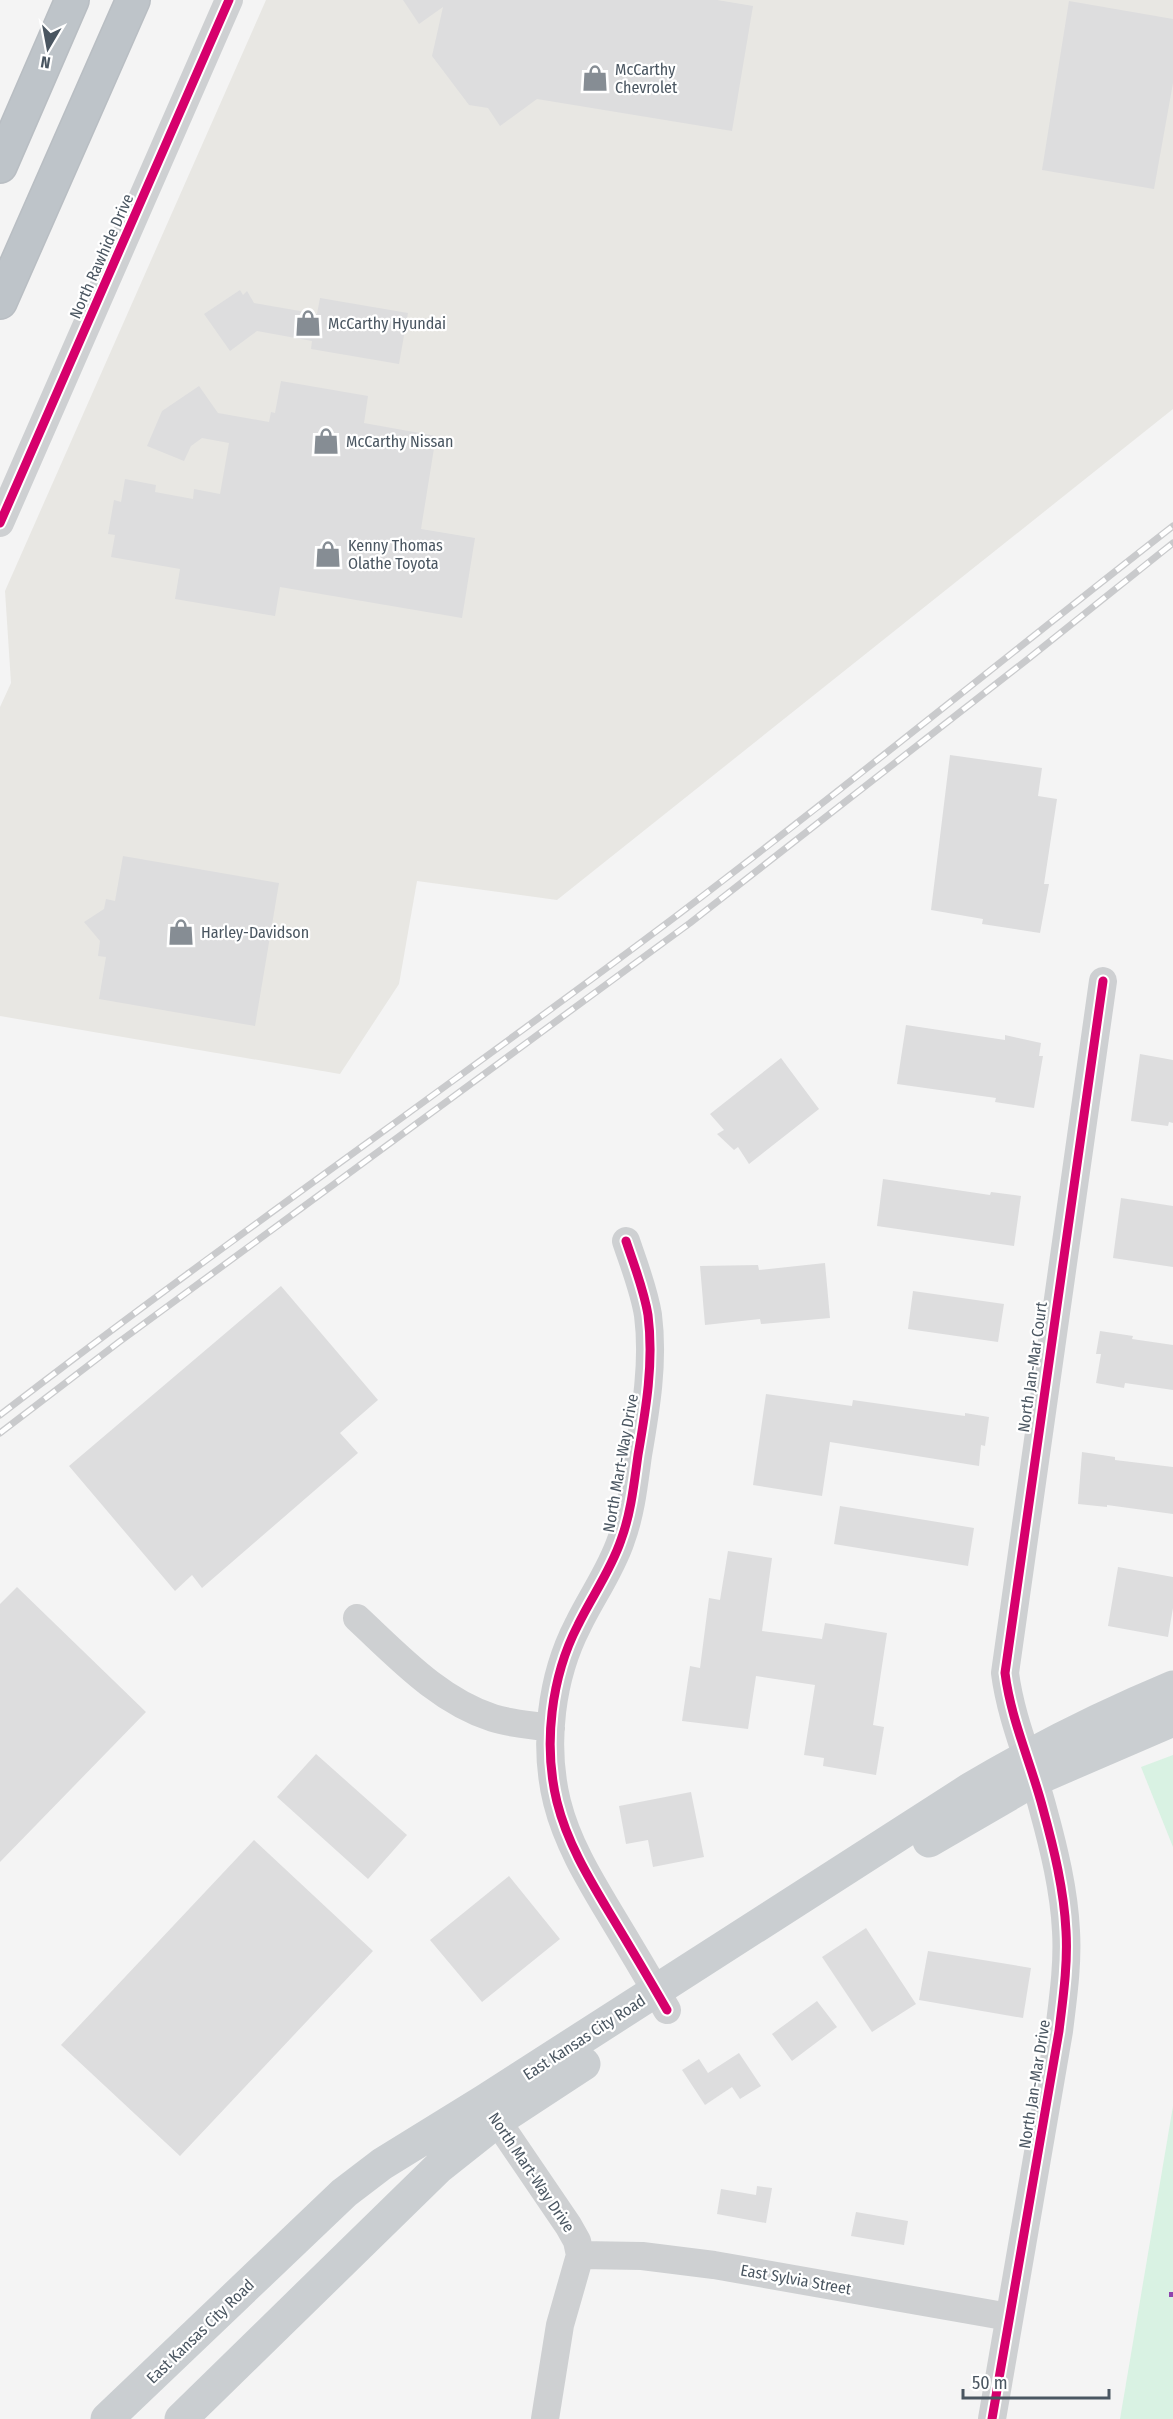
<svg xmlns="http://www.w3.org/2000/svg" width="1173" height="2419" font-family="'Fira Sans Condensed',sans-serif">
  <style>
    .commercial { fill: #e8e7e3 }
    .green { fill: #d9f2e3 }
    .building { fill: #ddddde }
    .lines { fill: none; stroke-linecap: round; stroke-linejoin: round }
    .highway-casing { stroke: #b9bec3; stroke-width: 36 }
    .minor { stroke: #ced0d2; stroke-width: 28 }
    .major { stroke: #caced1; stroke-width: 33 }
    .highway { stroke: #bec4c9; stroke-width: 33 }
    .rail-casing { stroke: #c9cacc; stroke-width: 7 }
    .rail { stroke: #fff; stroke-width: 4.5; stroke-dasharray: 14; stroke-linecap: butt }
    .quiet { stroke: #8e44ad; stroke-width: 8; stroke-dasharray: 15 8; stroke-linecap: butt }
    .cycleway-casing { stroke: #fff; stroke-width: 13 }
    .cycleway { stroke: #d6006c; stroke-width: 9 }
    .labels { text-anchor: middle; stroke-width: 4.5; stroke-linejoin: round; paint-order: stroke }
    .poi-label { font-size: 16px; fill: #4a5661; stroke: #fff; text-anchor: start }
    .street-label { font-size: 16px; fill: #4a5661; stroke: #fff }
  </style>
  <rect width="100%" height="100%" fill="#f4f4f4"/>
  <path class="commercial" d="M266 0H1173V409L557 900 417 881 399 984 340 1074 0 1016V707L11 683 5 591Z"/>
  <path class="green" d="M1173 1755V1847L1141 1767Z
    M1173 2106V2419H1120Z"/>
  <path class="building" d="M403 0H717L753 6 732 131 537 99 500 126 488 108 469 105 432 56 443 7 419 24Z
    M1069 1 1173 19V83L1154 189 1042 170Z
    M240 290 243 295 247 291 254 303 317 314 320 298 408 313 399 364 311 349 312 341 257 331 230 351 204 314Z
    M281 381 368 396 364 423 436 436 421 529 475 538 462 618 280 587 275 616 175 599 180 569 111 557 115 535 108 534 114 500 121 502 125 479 156 485 155 492 193 499 194 489 220 494 229 443 202 438 191 446 184 461 147 446 162 411 199 386 218 413 269 422 271 412 275 413Z
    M950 755 1042 768 1038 796 1057 799 1044 884H1049L1040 933 982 924 983 919 931 910Z
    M123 856 279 883 255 1026 99 999 106 957 98 956 100 941 84 922 104 909 106 899 115 901Z
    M906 1025 1005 1040V1035L1041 1043 1039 1056H1043L1034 1108 995 1102 996 1098 897 1084Z
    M1140 1054 1173 1060V1123L1169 1122 1168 1126 1131 1121Z
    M781 1058 819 1109 749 1164 738 1147 734 1150 717 1134 724 1130 710 1114Z
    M883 1179 990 1195 991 1192 1021 1196 1014 1246 877 1226Z
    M1121 1198 1173 1206V1267L1113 1258Z
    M825 1263 830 1318 761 1324 760 1319 705 1325 700 1266 758 1265 759 1270Z
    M281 1286 378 1400 340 1433 358 1453 202 1588 192 1575 175 1591 69 1466Z
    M913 1291 1004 1304 998 1342 908 1329Z
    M1100 1331 1133 1336 1132 1339 1173 1345V1390L1125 1383 1124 1388 1096 1383 1101 1354H1096Z
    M766 1394 852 1406 853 1400 965 1416V1413L989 1417 985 1446 981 1445 979 1466 830 1442 822 1496 753 1485Z
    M1082 1452 1115 1457V1460L1173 1467V1514L1107 1505V1507L1078 1504Z
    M840 1506 974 1528 968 1566 834 1544Z
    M728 1551 772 1558 762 1631 822 1639 825 1623 887 1633 873 1725 884 1727 876 1775 823 1766 824 1758 804 1755 815 1685 756 1676 748 1729 682 1721 690 1666 700 1668 709 1598 720 1600Z
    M1118 1567 1173 1577V1608L1168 1637 1108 1626Z
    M17 1587 146 1712 0 1862V1604Z
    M316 1754 407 1835 368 1879 277 1797Z
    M691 1792 704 1857 653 1867 648 1840 626 1844 619 1806Z
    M254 1840 373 1951 180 2156 61 2045Z
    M509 1876 560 1939 482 2002 430 1940Z
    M866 1928 916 2004 872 2032 822 1957Z
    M928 1951 1031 1968 1023 2018 919 2000Z
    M817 2001 837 2027 792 2061 772 2034Z
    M739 2053 761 2086 740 2099 732 2087 705 2105 682 2070 699 2059 708 2073Z
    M757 2186 772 2188 766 2223 717 2214 721 2189 756 2195Z
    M856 2212 908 2221 904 2245 851 2236Z"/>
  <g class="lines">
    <defs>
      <path id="highway" d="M0 166 72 0
        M0 302 133 0"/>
    </defs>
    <use href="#highway" class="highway-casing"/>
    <path class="minor" d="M0 523 229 0
      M626 1241C634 1265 644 1290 648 1315 654 1362 646 1409 638 1455 634 1484 631 1513 621 1540 611 1570 592 1596 578 1625 551 1677 543 1745 557 1802 567 1842 588 1877 609 1912 629 1945 648 1977 667 2010
      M357 1618C398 1656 438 1700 493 1718 511 1724 532 1725 551 1728
      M485 2103 568 2225 577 2241 580 2255 560 2325 545 2419
      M580 2255 642 2256 714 2265 1009 2317
      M992 2419 1059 2031C1063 1998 1068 1964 1066 1931 1064 1890 1054 1849 1043 1809 1031 1763 1011 1720 1005 1673L1103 981"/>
    <path class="major" d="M929 1841 1034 1780 1173 1720
      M107 2419 344 2193 382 2164 484 2101 970 1789C1037 1749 1101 1717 1173 1687
      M181 2419 439 2167 497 2121 584 2064"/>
    <use href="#highway" class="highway"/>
    <defs>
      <path id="rail" d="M0 1415C219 1246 446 1089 667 923 838 794 1004 658 1173 526
        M0 1433 119 1342 690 923 1028 659 1173 543"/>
    </defs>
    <use href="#rail" class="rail-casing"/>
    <use href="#rail" class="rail"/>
    <path class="quiet" d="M1173 2292V2297"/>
    <defs>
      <path id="cycleway" d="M0 523 229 0
        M626 1241C634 1265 644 1290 648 1315 654 1362 646 1409 638 1455 634 1484 631 1513 621 1540 611 1570 592 1596 578 1625 551 1677 543 1745 557 1802 567 1842 588 1877 609 1912 629 1945 648 1977 667 2010
        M992 2419 1059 2031C1063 1998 1068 1964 1066 1931 1064 1890 1054 1849 1043 1809 1031 1763 1011 1720 1005 1673L1103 981"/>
    </defs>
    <use href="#cycleway" class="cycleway-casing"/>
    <use href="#cycleway" class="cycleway"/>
  </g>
  <defs>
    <symbol id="shop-bare" viewBox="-9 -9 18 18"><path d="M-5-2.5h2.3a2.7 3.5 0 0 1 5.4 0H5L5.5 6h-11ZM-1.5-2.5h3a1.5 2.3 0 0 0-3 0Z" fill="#868d94" stroke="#fff" stroke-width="2.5" paint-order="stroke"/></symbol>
  </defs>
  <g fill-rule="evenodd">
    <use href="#shop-bare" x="576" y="59" width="38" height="38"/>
    <use href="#shop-bare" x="289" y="304" width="38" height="38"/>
    <use href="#shop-bare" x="307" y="422" width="38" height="38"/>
    <use href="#shop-bare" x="309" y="535" width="38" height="38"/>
    <use href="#shop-bare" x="162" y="913" width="38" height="38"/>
  </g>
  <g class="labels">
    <g class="poi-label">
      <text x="615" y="75">McCarthy<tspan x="615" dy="18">Chevrolet</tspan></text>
      <text x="328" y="329">McCarthy Hyundai</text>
      <text x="346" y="447">McCarthy Nissan</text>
      <text x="348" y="551">Kenny Thomas<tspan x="348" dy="18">Olathe Toyota</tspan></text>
      <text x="201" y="938">Harley-Davidson</text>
    </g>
    <g class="street-label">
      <text transform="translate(101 256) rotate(-66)" y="6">North Rawhide Drive</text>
      <text transform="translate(1032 1367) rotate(-82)" y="6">North Jan-Mar Court</text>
      <text transform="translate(620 1463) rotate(-80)" y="6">North Mart-Way Drive</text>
      <text transform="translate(584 2037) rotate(-33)" y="6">East Kansas City Road</text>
      <text transform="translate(1034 2084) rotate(-81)" y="6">North Jan-Mar Drive</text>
      <text transform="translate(532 2172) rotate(56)" y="6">North Mart-Way Drive</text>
      <text transform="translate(796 2279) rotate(10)" y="6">East Sylvia Street</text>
      <text transform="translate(200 2331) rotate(-44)" y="6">East Kansas City Road</text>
    </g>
  </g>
  <g transform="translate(48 48) rotate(190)" stroke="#ffffff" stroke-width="4.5" paint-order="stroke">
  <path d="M0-4.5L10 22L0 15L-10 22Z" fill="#4a5661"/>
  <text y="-9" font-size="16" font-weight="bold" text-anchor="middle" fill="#4a5661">N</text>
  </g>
  <path d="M963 2389v9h146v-9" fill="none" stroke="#4a5661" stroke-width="3"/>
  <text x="972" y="2389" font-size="18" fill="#4a5661" stroke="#ffffff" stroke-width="4.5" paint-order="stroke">50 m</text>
</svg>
